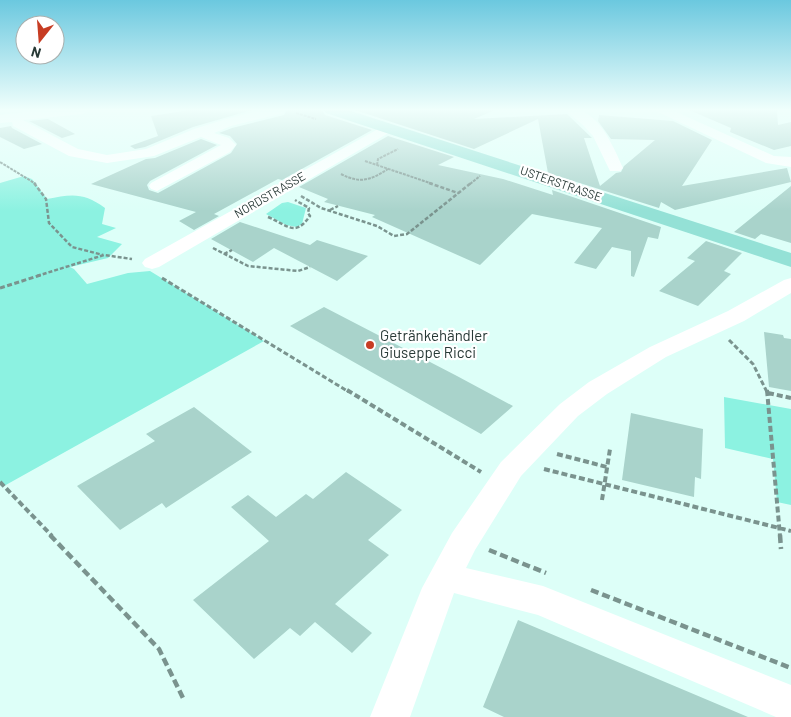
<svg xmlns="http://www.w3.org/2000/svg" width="791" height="717" font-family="Barlow,sans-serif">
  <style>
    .green { fill: #8cf2e1 }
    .building { fill: #a9d3cb }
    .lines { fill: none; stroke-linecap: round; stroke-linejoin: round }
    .path-far4 { stroke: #7a938e; stroke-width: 2; stroke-dasharray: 3 1; stroke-linecap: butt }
    .path-far3 { stroke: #7a938e; stroke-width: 2.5; stroke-dasharray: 4 2; stroke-linecap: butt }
    .path-far2 { stroke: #7a938e; stroke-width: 3; stroke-dasharray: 5 2.5; stroke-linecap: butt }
    .path-far1 { stroke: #7a938e; stroke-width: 4; stroke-dasharray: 6 3; stroke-linecap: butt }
    .path { stroke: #7a938e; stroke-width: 4.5; stroke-dasharray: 8 4; stroke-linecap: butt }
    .minor { fill: #fff; fill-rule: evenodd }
    .major { fill: #94e1d6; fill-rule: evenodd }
    .poi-dot { fill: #c73c23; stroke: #fff; stroke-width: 2 }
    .labels { text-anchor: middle; stroke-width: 4.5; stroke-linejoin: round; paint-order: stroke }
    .far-street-label { font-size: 12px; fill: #283936; stroke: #fff }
    .poi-label { font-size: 15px; fill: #283936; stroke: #fff; text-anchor: start }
  </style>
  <rect width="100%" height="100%" fill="#ddfff8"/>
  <path class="green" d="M24 176 32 179 47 199C71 194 84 192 105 208L102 224 116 228 97 237 122 244 108 258 70 267 74 269 87 284 128 273 150 271 264 341 4 486 0 482V183Z
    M288 202 306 208 302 224 297 227 286 225 266 214 282 203Z
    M724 397 791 409V505L777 502 773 459 725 448Z"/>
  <path class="building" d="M190 110H252L193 127 145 147 135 149 130 146 158 136 151 116Z
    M287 110H322L325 115 372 130 282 180 278 179 214 214 219 216 194 230 179 221 196 212 91 184 146 159 155 158 201 139 217 145 150 181 147 185 149 190 158 193 231 153 237 144 230 136 219 133 232 128 284 115Z
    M355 110H495L474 119 567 114 592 138H584L600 186 616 173 621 172 624 166 655 140 611 139 598 121 599 115 673 121 712 140 682 186 787 168 791 182 675 210 661 202 659 208 548 173 538 119 474 149Z
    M689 110H777L778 125 791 122V146L774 150 730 132 731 128Z
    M48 119 75 134 62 138 29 121Z
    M11 126 12 128 42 144 24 149 0 137V128Z
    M388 136 454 157 438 165 503 179 553 195 552 190 661 227 658 239 648 237 634 277 631 276V251L612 247 596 269 574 263 602 228 532 214 480 265 372 217 375 215 324 202 328 199 299 187Z
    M791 186V243L761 234 755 239 734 232Z
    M240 222 310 245 317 240 368 256 337 281 274 248 253 262 211 239Z
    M706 241 742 253 724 271 731 274 698 306 659 291 695 261 687 258Z
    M324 307 457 376 513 406 481 434 290 326Z
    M764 332 783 335 784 338 791 339V391L769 387Z
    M194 407 252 452 166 508 162 503 120 530 77 486 155 441 146 434Z
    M631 413 703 429 701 479 695 477 694 497 622 480Z
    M346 472 402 510 368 540 389 555 335 604 372 633 352 653 315 622 300 636 290 628 254 659 193 600 269 541 231 507 248 495 276 517 306 494 313 499Z
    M518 620 748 717H504L483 707Z"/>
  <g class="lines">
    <path class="path-far4" d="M296 113 316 119
      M365 161 433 184
      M0 162 36 184
      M377 165 378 159 398 149
      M341 174C360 184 371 180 388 169
      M470 184 480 176"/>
    <path class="path-far3" d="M34 183 46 199 49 223 72 247 103 255
      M429 183 458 193
      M301 196 321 208 377 226 394 236 407 234 471 183
      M330 210 338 206
      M268 217C289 226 295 237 310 216L308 213 309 208 295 200
      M213 248 248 266 298 271 310 267
      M224 254 232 250
      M37 276 104 255 132 259"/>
    <path class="path-far2" d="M162 278 349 392
      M0 288 41 275
      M729 340 753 364 767 392"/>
    <path class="path-far1" d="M347 390 481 472
      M767 390 780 536
      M768 393 791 398
      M557 454 607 467
      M544 469 791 531
      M0 482 52 536
      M602 500 610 449"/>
    <path class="path" d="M50 535 159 649 183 698
      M780 535 781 549
      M489 550 546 573
      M591 590 791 668"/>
    <path class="minor" d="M43 110H89L83 114 23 120 78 149 107 155 146 149 194 129 226 119 261 110H285L284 113 231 126 214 133 229 138 236 145 230 152 157 191 151 189 149 186 151 183 221 145 201 137 154 156 107 163 69 156 13 126 12 122 0 123V115Z
      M565 110C570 110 576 109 581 111 601 117 615 150 623 168L620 171H610L593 136 583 125Z
      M654 110H672L774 156 791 157V167L766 163Z
      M387 124 392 125 394 128 392 131 159 267 152 269 145 267 142 263 145 259Z
      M791 278V293L744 321 666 357 607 394 578 416 521 476 475 550 466 568 543 586 791 685V717H776L538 615 454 593 410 717H370L422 588 452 533 501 462 560 404 589 382 650 347 728 311 784 280Z"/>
    <path class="major" d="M324 110H348L791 253V267L326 113Z"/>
  </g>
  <linearGradient id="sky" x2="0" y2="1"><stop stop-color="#6bc8df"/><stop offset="0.52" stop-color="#f0fffc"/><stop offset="1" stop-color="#f0fffc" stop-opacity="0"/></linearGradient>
  <rect width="791" height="211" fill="url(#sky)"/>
  <circle class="poi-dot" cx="370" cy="345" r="5"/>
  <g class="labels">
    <g class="far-street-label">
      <text transform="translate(561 184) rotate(19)" y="4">USTERSTRASSE</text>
      <text transform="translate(270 195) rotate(-30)" y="4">NORDSTRASSE</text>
    </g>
    <g class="poi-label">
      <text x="380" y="341">Getränkehändler<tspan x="380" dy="17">Giuseppe Ricci</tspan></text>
    </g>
  </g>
  <g transform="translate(40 40) rotate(197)"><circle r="24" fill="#ffffff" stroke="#a9b0af"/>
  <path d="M0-4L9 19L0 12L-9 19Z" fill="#c73c23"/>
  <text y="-8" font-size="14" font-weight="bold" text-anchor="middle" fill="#283936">N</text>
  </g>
</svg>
